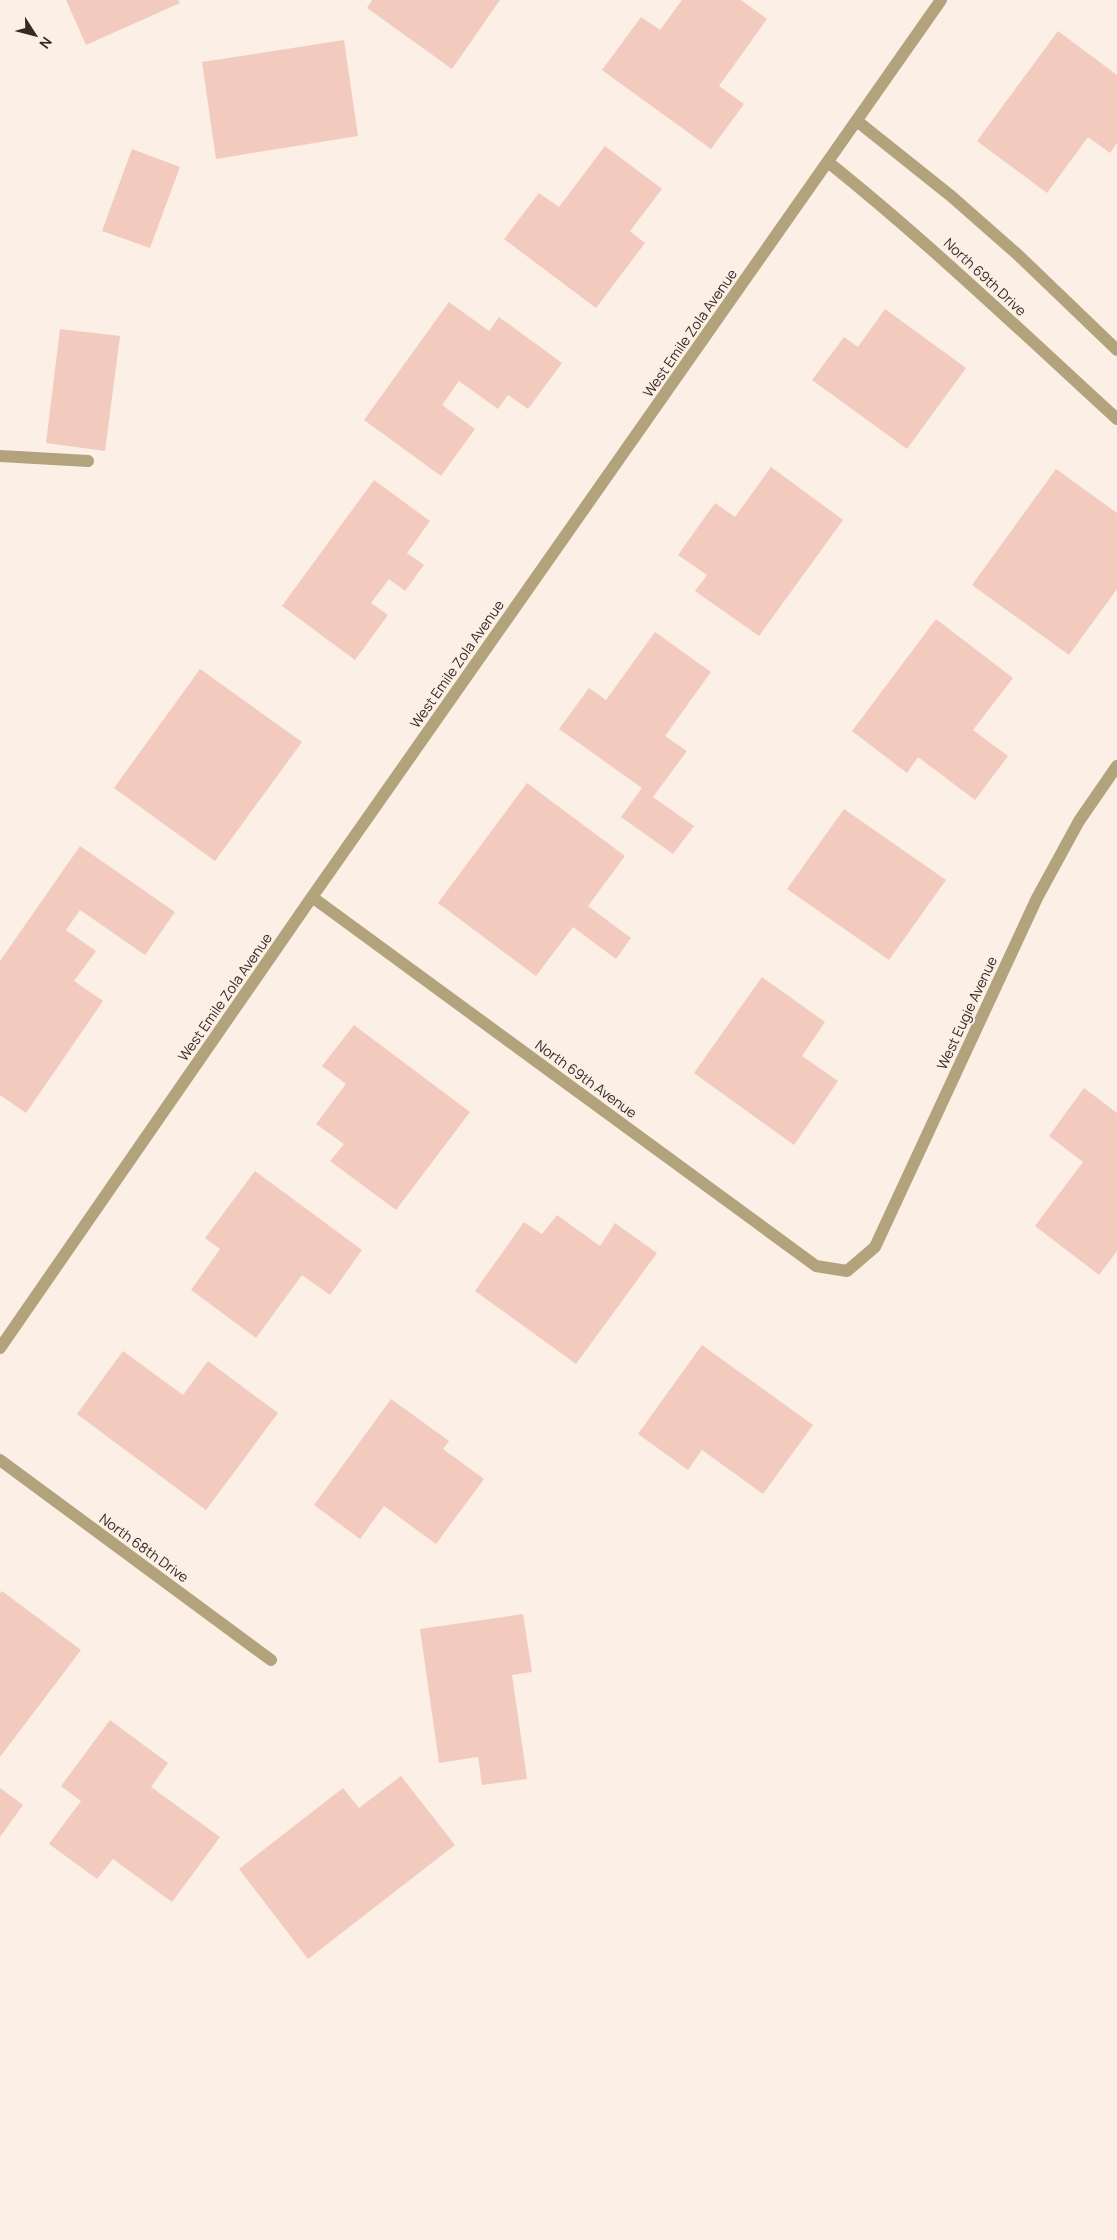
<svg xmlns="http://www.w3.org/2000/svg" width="1117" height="2240" font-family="Manrope,sans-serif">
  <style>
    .building { fill: #f2cbbe }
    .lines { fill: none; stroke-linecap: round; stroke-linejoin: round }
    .service { stroke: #b2a37d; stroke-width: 12 }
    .minor { stroke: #b2a37d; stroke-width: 12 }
    .labels { text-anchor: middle; stroke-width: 4; stroke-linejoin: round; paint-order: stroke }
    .street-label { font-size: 14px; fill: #352a22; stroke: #fbefe6 }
  </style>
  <rect width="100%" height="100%" fill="#fbefe6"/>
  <path class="building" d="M66 0H178L180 3 86 45Z
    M372 0H500L452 69 367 8Z
    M682 0H741L767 19 719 86 744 104 711 149 602 70 641 17 660 30Z
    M1058 31 1117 75V143L1110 153 1088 137 1047 193 977 141Z
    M344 40 358 136 216 159 202 62Z
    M605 146 662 189 630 231 645 243 596 308 504 239 539 193 559 207Z
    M132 149 180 167 150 248 102 231Z
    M449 302 489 331 499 317 562 363 528 409 508 395 498 409 459 381 442 405 475 429 441 476 364 420Z
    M885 309 966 368 907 449 812 380 844 337 858 347Z
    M60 329 120 336 105 451 46 443Z
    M771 467 843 520 759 636 695 591 707 575 678 555 715 503 735 517Z
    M1056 469 1117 513V589L1069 655 972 585Z
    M374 480 430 521 407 553 424 565 405 591 389 579 371 603 388 615 355 660 282 606Z
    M936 619 1013 678 973 730 1008 756 975 800 918 757 907 773 852 731Z
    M655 632 711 672 665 736 687 751 653 797 694 826 673 854 621 817 642 788 559 729 589 688 606 700Z
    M200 669 302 742 215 861 114 788Z
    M527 783 625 856 588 906 631 938 616 959 573 927 536 976 438 903Z
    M844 809 946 880 889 960 787 889Z
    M80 846 175 912 145 955 80 910 66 930 96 951 74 981 103 1001 26 1113 0 1095V961Z
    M762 977 825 1022 802 1056 838 1081 794 1145 694 1073Z
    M354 1025 470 1112 396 1210 330 1161 344 1144 316 1124 346 1084 322 1066Z
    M1084 1088 1117 1113V1251L1099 1275 1035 1226 1083 1162 1049 1136Z
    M255 1171 362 1250 330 1295 302 1275 256 1338 191 1290 220 1249 205 1238Z
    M557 1215 600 1246 615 1223 657 1253 576 1364 475 1291 524 1222 542 1234Z
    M702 1345 813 1425 763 1494 702 1450 688 1470 638 1434Z
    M123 1351 183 1395 208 1361 278 1413 206 1510 77 1414Z
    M391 1399 449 1441 443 1449 484 1479 436 1544 384 1506 360 1539 314 1505Z
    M2 1591 81 1650 0 1757V1593Z
    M523 1614 532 1672 512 1675 527 1779 482 1785 478 1757 439 1763 420 1629Z
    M110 1720 168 1763 151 1787 220 1837 172 1902 113 1859 97 1879 49 1844 81 1801 61 1786Z
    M401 1776 455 1845 308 1959 239 1869 343 1788 359 1808Z
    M0 1788 23 1805 0 1837Z"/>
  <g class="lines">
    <path class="service" d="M0 456 88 461"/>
    <path class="minor" d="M857 121 951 196 1017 254 1117 350
      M828 162C929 243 1022 332 1117 419
      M312 897 816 1266 847 1271 875 1247 1037 898 1079 821 1117 766
      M0 1348 312 897 941 0
      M0 1460 271 1660"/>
  </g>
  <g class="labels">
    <g class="street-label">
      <text transform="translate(985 277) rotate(43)" y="5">North 69th Drive</text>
      <text transform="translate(690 333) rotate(-55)" y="5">West Emile Zola Avenue</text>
      <text transform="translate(457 664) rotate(-55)" y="5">West Emile Zola Avenue</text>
      <text transform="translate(225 997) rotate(-55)" y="5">West Emile Zola Avenue</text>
      <text transform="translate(967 1013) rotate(-65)" y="5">West Eugie Avenue</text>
      <text transform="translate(586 1079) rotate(36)" y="5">North 69th Avenue</text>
      <text transform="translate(144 1548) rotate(36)" y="5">North 68th Drive</text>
    </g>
  </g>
  <g transform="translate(35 35) rotate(126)" stroke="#fbefe6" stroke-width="4" paint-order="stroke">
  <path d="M0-4L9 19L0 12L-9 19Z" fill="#352a22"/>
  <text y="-8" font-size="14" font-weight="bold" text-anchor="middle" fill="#352a22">N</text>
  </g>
</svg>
